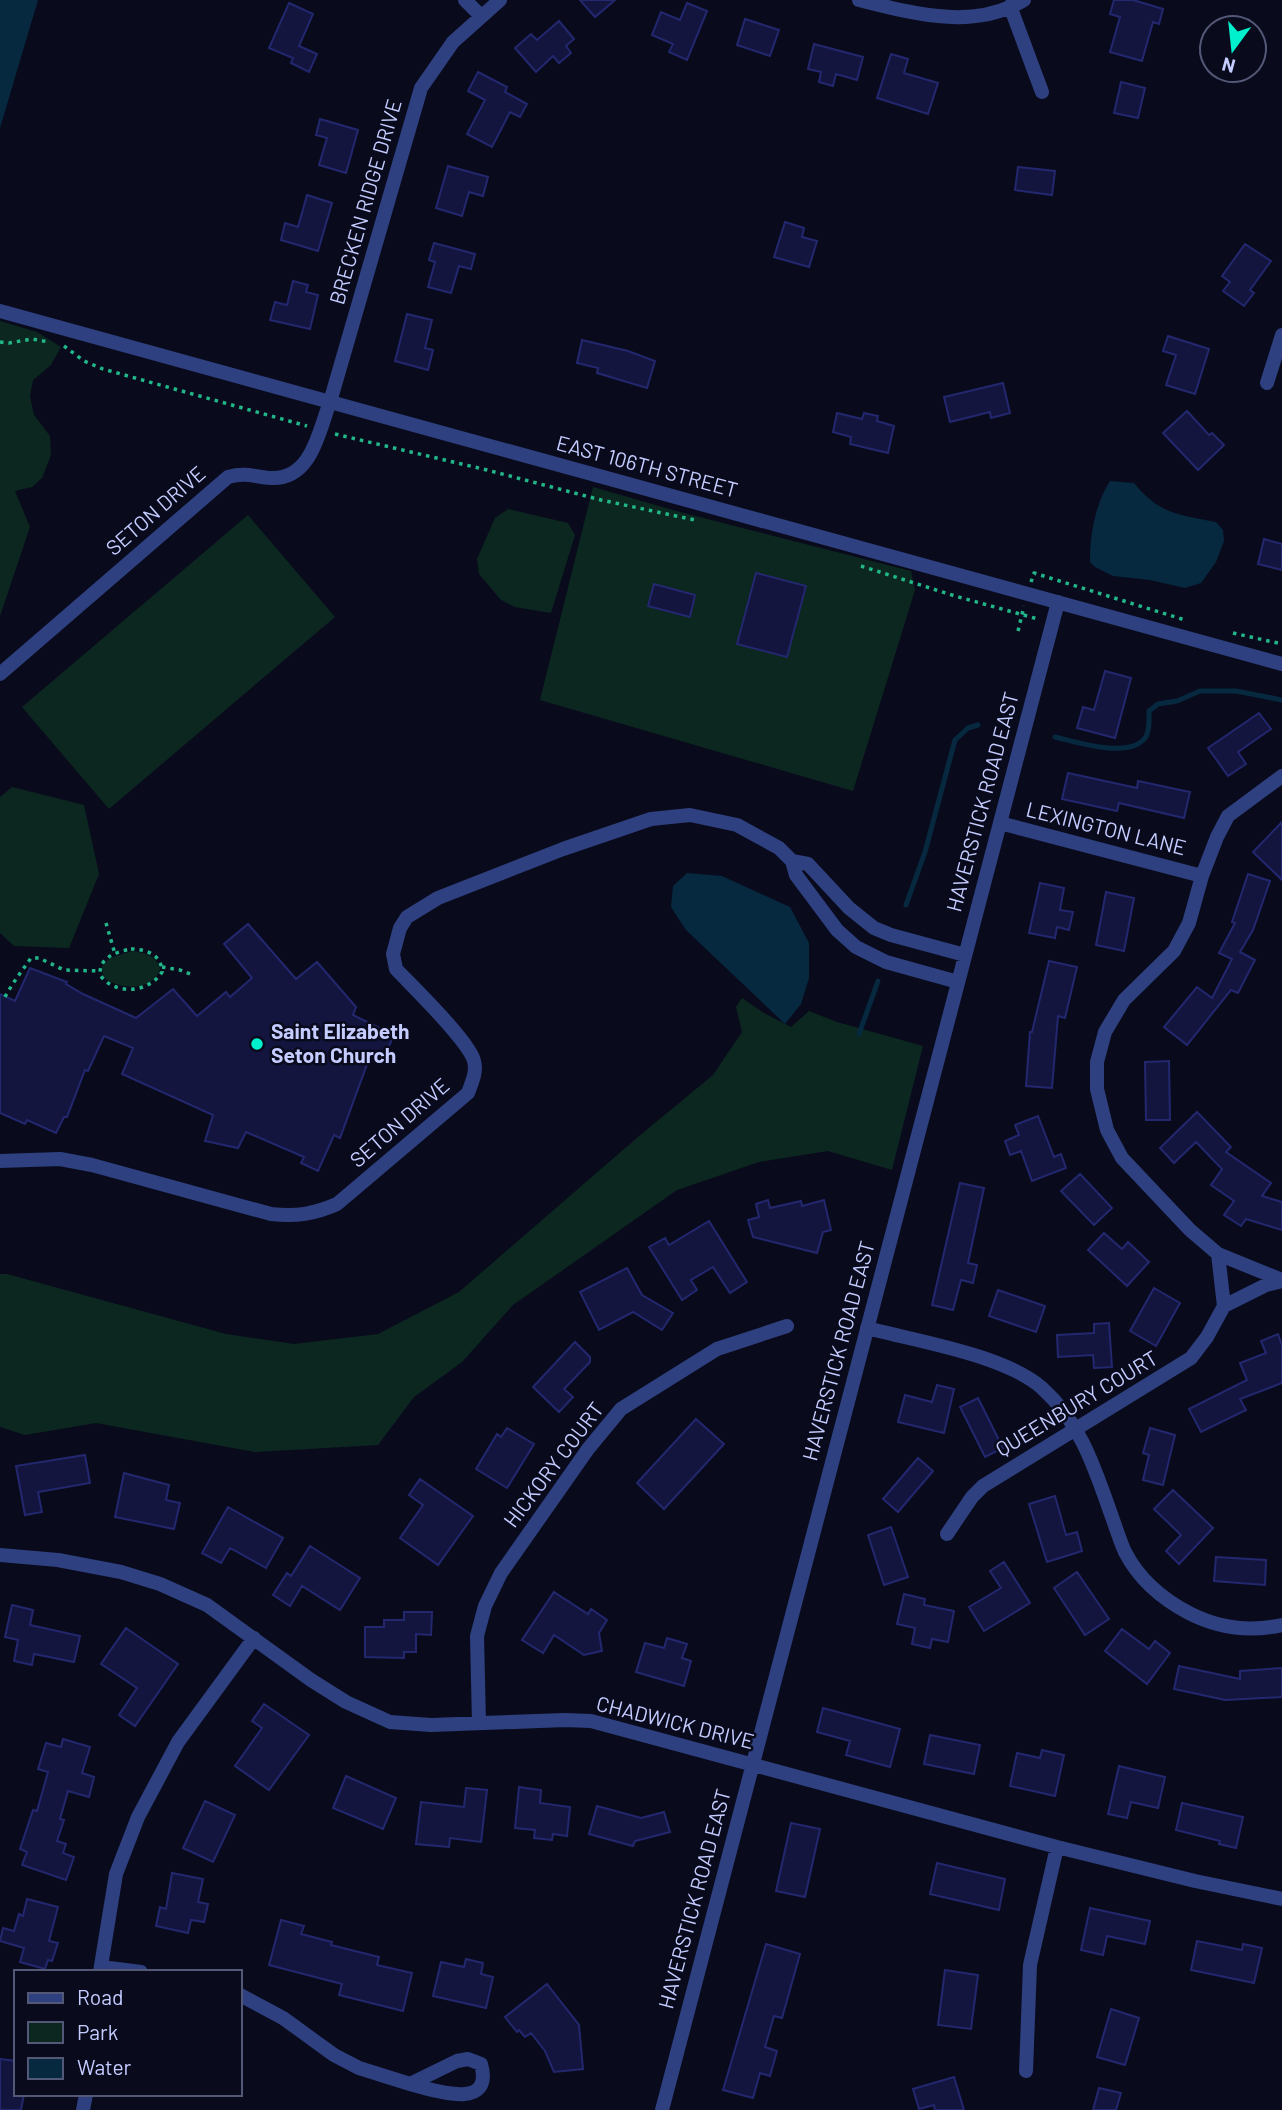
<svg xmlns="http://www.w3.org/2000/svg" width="1282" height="2110" font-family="Barlow,sans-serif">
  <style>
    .green { fill: #0c271f }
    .water { fill: #06293f }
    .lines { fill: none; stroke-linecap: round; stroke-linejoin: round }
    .stream { stroke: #06293f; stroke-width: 5 }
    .building { fill: #14153f; stroke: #23276e; stroke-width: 2 }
    .path { stroke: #21b789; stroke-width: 3.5; stroke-dasharray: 3.5 5; stroke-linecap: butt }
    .minor { stroke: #2f4080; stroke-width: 14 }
    .tertiary { stroke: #2f4080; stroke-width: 14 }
    .poi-dot { fill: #00f0cd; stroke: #090b1d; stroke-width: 2.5 }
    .labels { text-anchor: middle; stroke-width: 5; stroke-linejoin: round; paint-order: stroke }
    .street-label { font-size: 21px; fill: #c5ccff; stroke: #090b1d }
    .poi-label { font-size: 21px; font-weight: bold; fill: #c5ccff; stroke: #090b1d; text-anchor: start }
  </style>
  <rect width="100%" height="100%" fill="#090b1d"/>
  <path class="green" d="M0 321 37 332 61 347 51 365 33 380 30 396 34 415 50 436 51 455 42 478 32 487 15 491 30 527 0 616Z
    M593 487 680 512 911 571 915 590 853 791 540 700Z
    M508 509 568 523 575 535 551 613 515 607 501 600 479 574 477 559 495 518Z
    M248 515 335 617 109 809 22 707Z
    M12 787 84 805 99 874 69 948 14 946 0 933V797Z
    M132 951C144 952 158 956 160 970 151 992 119 990 103 977L102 966 110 958Z
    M742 998 764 1013 791 1027 809 1011 837 1022 923 1046 892 1170 828 1151 759 1162 677 1190 513 1305 462 1362 414 1397 378 1445 255 1452 96 1423 25 1435 0 1427V1274H7L226 1334 294 1344 378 1334 459 1292 638 1137 713 1075 742 1032 736 1007Z"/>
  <path class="water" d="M0 0H38L0 128Z
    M1110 481 1134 483C1159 514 1179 515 1216 522L1223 530 1224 541 1216 562 1201 583 1185 588 1150 580 1113 576 1095 567 1090 562C1090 534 1095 505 1110 481Z
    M687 873 722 876 790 907 809 943V978L801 1004 785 1024 686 930 671 907 673 886Z"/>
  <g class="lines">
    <path class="stream" d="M1055 737C1076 742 1129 759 1145 738 1150 731 1149 719 1149 711L1158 704 1177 701 1200 691H1236L1282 700
      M906 905 925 852 955 740 968 728 978 725
      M859 1034 878 981"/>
  </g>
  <path class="building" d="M580 0H615L595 17Z
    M1114 0H1133L1163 9 1159 24 1153 22 1142 61 1110 52 1120 17 1110 14Z
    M289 3 313 14 299 46 317 54 309 72 291 63 293 58 269 48Z
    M687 3 707 11 687 60 669 52 673 44 652 35 661 12 680 20Z
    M745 19 779 30 770 56 737 45Z
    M559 21 574 39 566 46 571 53 559 63 553 56 536 72 515 48 531 34 537 40Z
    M814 44 863 57 857 80 836 74 833 86 819 82 821 72 808 69Z
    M891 54 908 59 904 73 938 83 928 114 877 98Z
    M478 72 507 87 505 92 527 104 520 117 510 112 492 147 467 134 485 100 468 91Z
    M1121 82 1145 88 1138 118 1114 113Z
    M320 119 358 130 346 173 319 165 327 138 316 135Z
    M448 166 488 177 483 196 469 192 462 216 436 208Z
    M1018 167 1055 171 1052 195 1015 190Z
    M307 195 332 203 318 251 281 240 285 223 298 227Z
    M785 222 804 228 802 237 817 241 809 267 774 257Z
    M434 243 475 254 471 269 459 266 451 293 428 287 435 262 429 260Z
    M1245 244 1271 261 1250 290 1254 293 1244 306 1223 291 1230 282 1222 276Z
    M293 281 308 285 306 292 318 295 310 329 270 320 275 302 287 305Z
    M407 314 432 320 425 348 433 350 428 370 395 361Z
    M1168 336 1209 349 1195 394 1166 385 1176 355 1163 351Z
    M582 340 628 351 655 361 647 388 597 373 598 368 577 363Z
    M1003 383 1010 413 991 418 990 412 950 422 944 397Z
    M1187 411 1209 435 1212 433 1224 445 1198 470 1163 433Z
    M837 413 862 419 864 413 878 416 877 421 894 426 888 453 850 444 851 437 833 432Z
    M1264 539 1282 544V570L1258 564Z
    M756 573 806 586 787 657 737 644Z
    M654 584 695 595 690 617 648 606Z
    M1105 671 1131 678 1115 738 1077 728 1083 707 1094 710Z
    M1259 713 1271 729 1238 752 1246 764 1228 776 1208 748Z
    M1068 773 1137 788 1138 781 1190 792 1184 818 1119 803 1117 811 1062 799Z
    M1282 822V880L1253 852Z
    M1248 874 1270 881 1253 930 1240 952 1255 960 1238 993 1231 990 1187 1045 1164 1027 1197 987 1212 998 1232 959 1219 953 1235 923 1232 922Z
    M1040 883 1064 888 1060 910 1073 912 1069 930 1057 927 1055 938 1029 933Z
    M1106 892 1134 898 1124 951 1096 945Z
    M248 924 296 979 317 962 356 1007 353 1015 394 1035 381 1064 369 1059 340 1138 334 1135 318 1171 301 1163 304 1157 246 1132 238 1148 205 1141 213 1115 122 1074 133 1048 104 1036 88 1071 85 1070 67 1117H64L56 1133 27 1120 25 1124 0 1113V994L15 1001 30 968 67 982 66 984 83 994 136 1018 173 989 197 1016 226 992 230 997 252 978 224 944Z
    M1049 961 1077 967 1065 1018 1058 1016 1052 1088 1026 1086 1030 1032H1032Z
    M1169 1061 1170 1120H1146L1145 1062Z
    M1197 1112 1231 1147 1226 1152 1271 1183 1262 1196 1282 1202V1230L1246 1219 1241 1226 1224 1215 1234 1201 1211 1185 1222 1169 1196 1142 1174 1163 1160 1148Z
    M1038 1116 1054 1157 1061 1154 1066 1168 1032 1181 1021 1151 1010 1155 1005 1141 1019 1135 1015 1125Z
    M1080 1174 1112 1208 1094 1225 1061 1191Z
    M960 1183 984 1188 968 1263 977 1265 973 1283 961 1280 953 1310 932 1305Z
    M768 1200 770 1208 801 1201 802 1206 824 1200 831 1230 823 1232 817 1253 753 1237 748 1220 759 1217 756 1204Z
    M709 1221 747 1282 730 1293 713 1267 691 1280 697 1290 682 1300 649 1247 665 1238 669 1245Z
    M1104 1233 1122 1249 1128 1242 1149 1262 1127 1286 1088 1250Z
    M627 1268 642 1295 673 1313 662 1330 633 1312 599 1330 580 1292Z
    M1154 1288 1180 1303 1156 1346 1130 1331Z
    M998 1290 1045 1306 1036 1332 989 1316Z
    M1109 1323 1112 1367 1094 1368 1093 1355 1058 1357 1057 1335 1094 1333V1324Z
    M1278 1334 1282 1345V1383L1240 1399 1246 1410 1201 1432 1189 1409 1247 1380 1240 1363 1266 1353 1261 1341Z
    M575 1342 590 1357V1362L564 1389 573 1397 559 1412 533 1387Z
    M937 1385 954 1389 944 1433 898 1422 905 1395 932 1402Z
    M978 1398 1003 1448 985 1457 960 1407Z
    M696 1419 724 1444 664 1509 637 1483Z
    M507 1428 534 1444 507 1488 476 1469 497 1434 501 1437Z
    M1150 1428 1175 1435 1163 1485 1143 1480 1149 1455 1143 1453Z
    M85 1455 90 1483 38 1492 42 1512 25 1515 16 1466Z
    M918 1458 933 1471 898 1512 883 1499Z
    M124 1473 169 1485 166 1500 180 1503 174 1529 115 1517Z
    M420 1479 473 1516 438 1565 400 1538 423 1505 409 1495Z
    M1173 1490 1213 1528 1179 1564 1166 1551 1181 1535 1154 1509Z
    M1055 1496 1066 1535 1077 1532 1082 1551 1047 1562 1029 1504Z
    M228 1507 283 1538 266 1568 230 1548 221 1563 202 1553Z
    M891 1527 908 1577 884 1585 868 1535Z
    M310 1546 360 1578 340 1610 302 1586 290 1606 273 1595 287 1573 291 1576Z
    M1216 1557 1266 1560 1265 1585 1214 1581Z
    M1004 1562 1030 1603 984 1631 969 1607 1001 1588 990 1571Z
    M1077 1572 1109 1619 1085 1635 1054 1588Z
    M554 1592 588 1614 591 1609 607 1620 599 1633 602 1651 584 1655 554 1635 543 1653 522 1640Z
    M904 1594 925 1599 924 1605 954 1611 948 1642 932 1639 930 1648 912 1644 915 1628 897 1624Z
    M12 1605 33 1610 30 1625 80 1636 74 1662 34 1654 32 1665 14 1661 18 1640 5 1637Z
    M404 1612H432L431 1635 416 1634V1652H404V1658L365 1657V1627H384V1620H404Z
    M126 1628 178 1664 135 1726 119 1715 137 1688 101 1664Z
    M1122 1629 1149 1649 1155 1641 1170 1653 1147 1684 1105 1651Z
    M667 1638 687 1644 682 1658 691 1661 684 1686 636 1672 645 1643 664 1648Z
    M1179 1666 1240 1679V1671L1282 1668V1697L1225 1700 1174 1689Z
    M264 1704 309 1735 269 1790 235 1766 262 1728 252 1721Z
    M823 1708 900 1729 890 1767 846 1755 850 1741 817 1732Z
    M930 1735 980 1745 974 1774 924 1764Z
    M63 1739 90 1747 82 1773 94 1777 89 1797 68 1791 60 1819 64 1820 57 1841 66 1844 63 1853 74 1857 66 1880 22 1865 27 1852 20 1849 33 1810 37 1811 48 1772 38 1769 46 1743 61 1747Z
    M1042 1750 1064 1755 1055 1796 1010 1786 1017 1753 1040 1758Z
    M1119 1766 1165 1777 1158 1808 1131 1802 1127 1818 1108 1814Z
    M346 1776 396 1798 383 1829 333 1808Z
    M519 1787 541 1790 540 1803 570 1807 567 1836 553 1834 552 1840 534 1838 535 1830 515 1828Z
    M466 1788 487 1790 481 1842 450 1838 449 1847 416 1844 421 1802 464 1807Z
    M205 1801 235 1815 213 1862 183 1848Z
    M1182 1803 1243 1817 1236 1848 1219 1844 1220 1841 1176 1830Z
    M597 1806 641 1818 664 1812 670 1832 635 1841 633 1846 589 1834Z
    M791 1823 820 1829 805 1897 776 1891Z
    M937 1863 1005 1879 999 1910 930 1894Z
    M172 1873 203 1879 198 1902 208 1904 204 1922 191 1920 188 1933 156 1926 160 1907 166 1909Z
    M27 1899 58 1907 49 1941 58 1943 52 1961 48 1960 45 1969 20 1962 24 1948 0 1941 3 1928 14 1931 19 1914 23 1916Z
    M1090 1908 1150 1921 1145 1944 1107 1936 1103 1955 1081 1950Z
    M281 1920 304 1926 301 1934 332 1942 331 1945 379 1957 377 1965 412 1973 403 2011 339 1995 342 1984 269 1965Z
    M1197 1941 1242 1950 1243 1944 1262 1948 1254 1983 1191 1970Z
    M766 1944 800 1954 782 2018 774 2016 765 2047 777 2051 770 2076 760 2073 753 2098 723 2090Z
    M466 1959 483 1963 481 1974 493 1977 486 2008 433 1996 441 1962 464 1967Z
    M945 1970 978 1975 971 2029 938 2025Z
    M547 1984 579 2025 583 2069 554 2072 545 2051 531 2033 525 2037 519 2030 517 2032 505 2017Z
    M1111 2009 1139 2018 1125 2065 1097 2057Z
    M0 2059 16 2061V2094H24L21 2110H0Z
    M954 2077 964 2110H935L934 2105 919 2109 913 2089Z
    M1099 2088 1121 2093 1116 2110H1093Z"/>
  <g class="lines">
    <path class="path" d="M0 342 9 343 32 339 49 342
      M64 346 84 361 103 369 307 426
      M335 434 487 470 601 500 695 520
      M861 566 955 596 1038 619
      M1031 582 1034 573 1185 620
      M1018 631 1024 606
      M1233 633 1282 644
      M106 923 115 954
      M131 949C146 949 162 955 162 972 149 993 115 996 100 975 99 957 116 952 131 949Z
      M162 967 180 970 190 974
      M5 997C13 982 22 971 31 958H39L64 970 100 971"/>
    <path class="minor" d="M465 0 481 16
      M859 0C912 13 973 31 1024 0
      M1010 6 1042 92
      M1267 383 1282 335
      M0 674 228 477C246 472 255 477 271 478 312 480 319 430 330 402L421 88 453 42 500 0
      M1282 776 1228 816 1217 837 1202 876 1189 923 1174 951 1124 1000 1105 1032 1097 1062V1089L1107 1130 1122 1158 1190 1230 1218 1254 1282 1280
      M1000 823 1202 876
      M792 861 796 875 837 930 856 947 886 962 958 982
      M0 1161 60 1159 92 1165 271 1214C296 1217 314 1214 337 1204L468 1093C472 1082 477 1072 474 1061 469 1041 413 987 396 969L393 954 400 928 407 917 438 898 563 849 651 819 690 815 737 825 779 848 792 861 808 864 849 908 874 928 891 935 965 955
      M1224 1306 1266 1285 1282 1281
      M867 1328C916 1341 1005 1355 1042 1388 1081 1423 1095 1469 1112 1517 1116 1528 1120 1541 1125 1552 1139 1579 1162 1599 1189 1613 1218 1628 1250 1632 1282 1625
      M947 1534 972 1497 983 1486 1191 1358 1207 1337 1224 1306 1218 1254
      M0 1555 58 1560 121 1572 160 1584 207 1605 311 1680 346 1702 390 1722 431 1725 565 1720 591 1721 1057 1847 1195 1881 1282 1899
      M479 1723 477 1636 485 1606 501 1573 588 1449 621 1409 717 1349 787 1326
      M101 1967 141 1972
      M100 1972 116 1874 138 1817 178 1742 254 1638
      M240 1995 283 2018 334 2055 359 2068 410 2084
      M468 2059 481 2064C494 2110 438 2092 410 2084L457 2061Z
      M1026 2071 1030 1965 1057 1847
      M83 2110 86 2094
      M662 2110 1058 602"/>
    <path class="tertiary" d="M0 311 1282 664"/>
  </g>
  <circle class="poi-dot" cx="257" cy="1044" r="7"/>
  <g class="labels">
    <g class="street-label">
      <text transform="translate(366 202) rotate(-74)" y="7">BRECKEN RIDGE DRIVE</text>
      <text transform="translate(647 467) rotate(15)" y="7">EAST 106TH STREET</text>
      <text transform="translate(156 511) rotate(-41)" y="7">SETON DRIVE</text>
      <text transform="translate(983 802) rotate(-75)" y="7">HAVERSTICK ROAD EAST</text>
      <text transform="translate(1106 829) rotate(14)" y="7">LEXINGTON LANE</text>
      <text transform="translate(400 1123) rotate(-41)" y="7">SETON DRIVE</text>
      <text transform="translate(839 1351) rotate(-75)" y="7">HAVERSTICK ROAD EAST</text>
      <text transform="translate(1077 1404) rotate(-31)" y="7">QUEENBURY COURT</text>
      <text transform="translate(554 1465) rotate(-53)" y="7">HICKORY COURT</text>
      <text transform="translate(675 1723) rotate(14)" y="7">CHADWICK DRIVE</text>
      <text transform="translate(695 1899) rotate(-75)" y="7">HAVERSTICK ROAD EAST</text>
    </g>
    <g class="poi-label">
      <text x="271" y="1039">Saint Elizabeth<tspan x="271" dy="24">Seton Church</tspan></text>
    </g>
  </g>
  <rect x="14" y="1970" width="228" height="126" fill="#090b1d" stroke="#545877" stroke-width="2"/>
  <rect x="28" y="1993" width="35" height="10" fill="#2f4080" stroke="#545877" stroke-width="2"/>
  <text x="77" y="2005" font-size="21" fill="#c5ccff">Road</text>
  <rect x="28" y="2022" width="35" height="21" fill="#0c271f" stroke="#545877" stroke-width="2"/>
  <text x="77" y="2040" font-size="21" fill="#c5ccff">Park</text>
  <rect x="28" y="2058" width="35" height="21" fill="#06293f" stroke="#545877" stroke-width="2"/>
  <text x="77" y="2075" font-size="21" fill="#c5ccff">Water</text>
  <g transform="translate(1233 49) rotate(195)"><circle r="33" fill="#090b1d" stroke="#545877" stroke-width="2"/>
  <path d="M0-5L12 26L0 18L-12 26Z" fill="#00f0cd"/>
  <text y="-10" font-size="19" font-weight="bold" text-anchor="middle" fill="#c5ccff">N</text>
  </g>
</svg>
